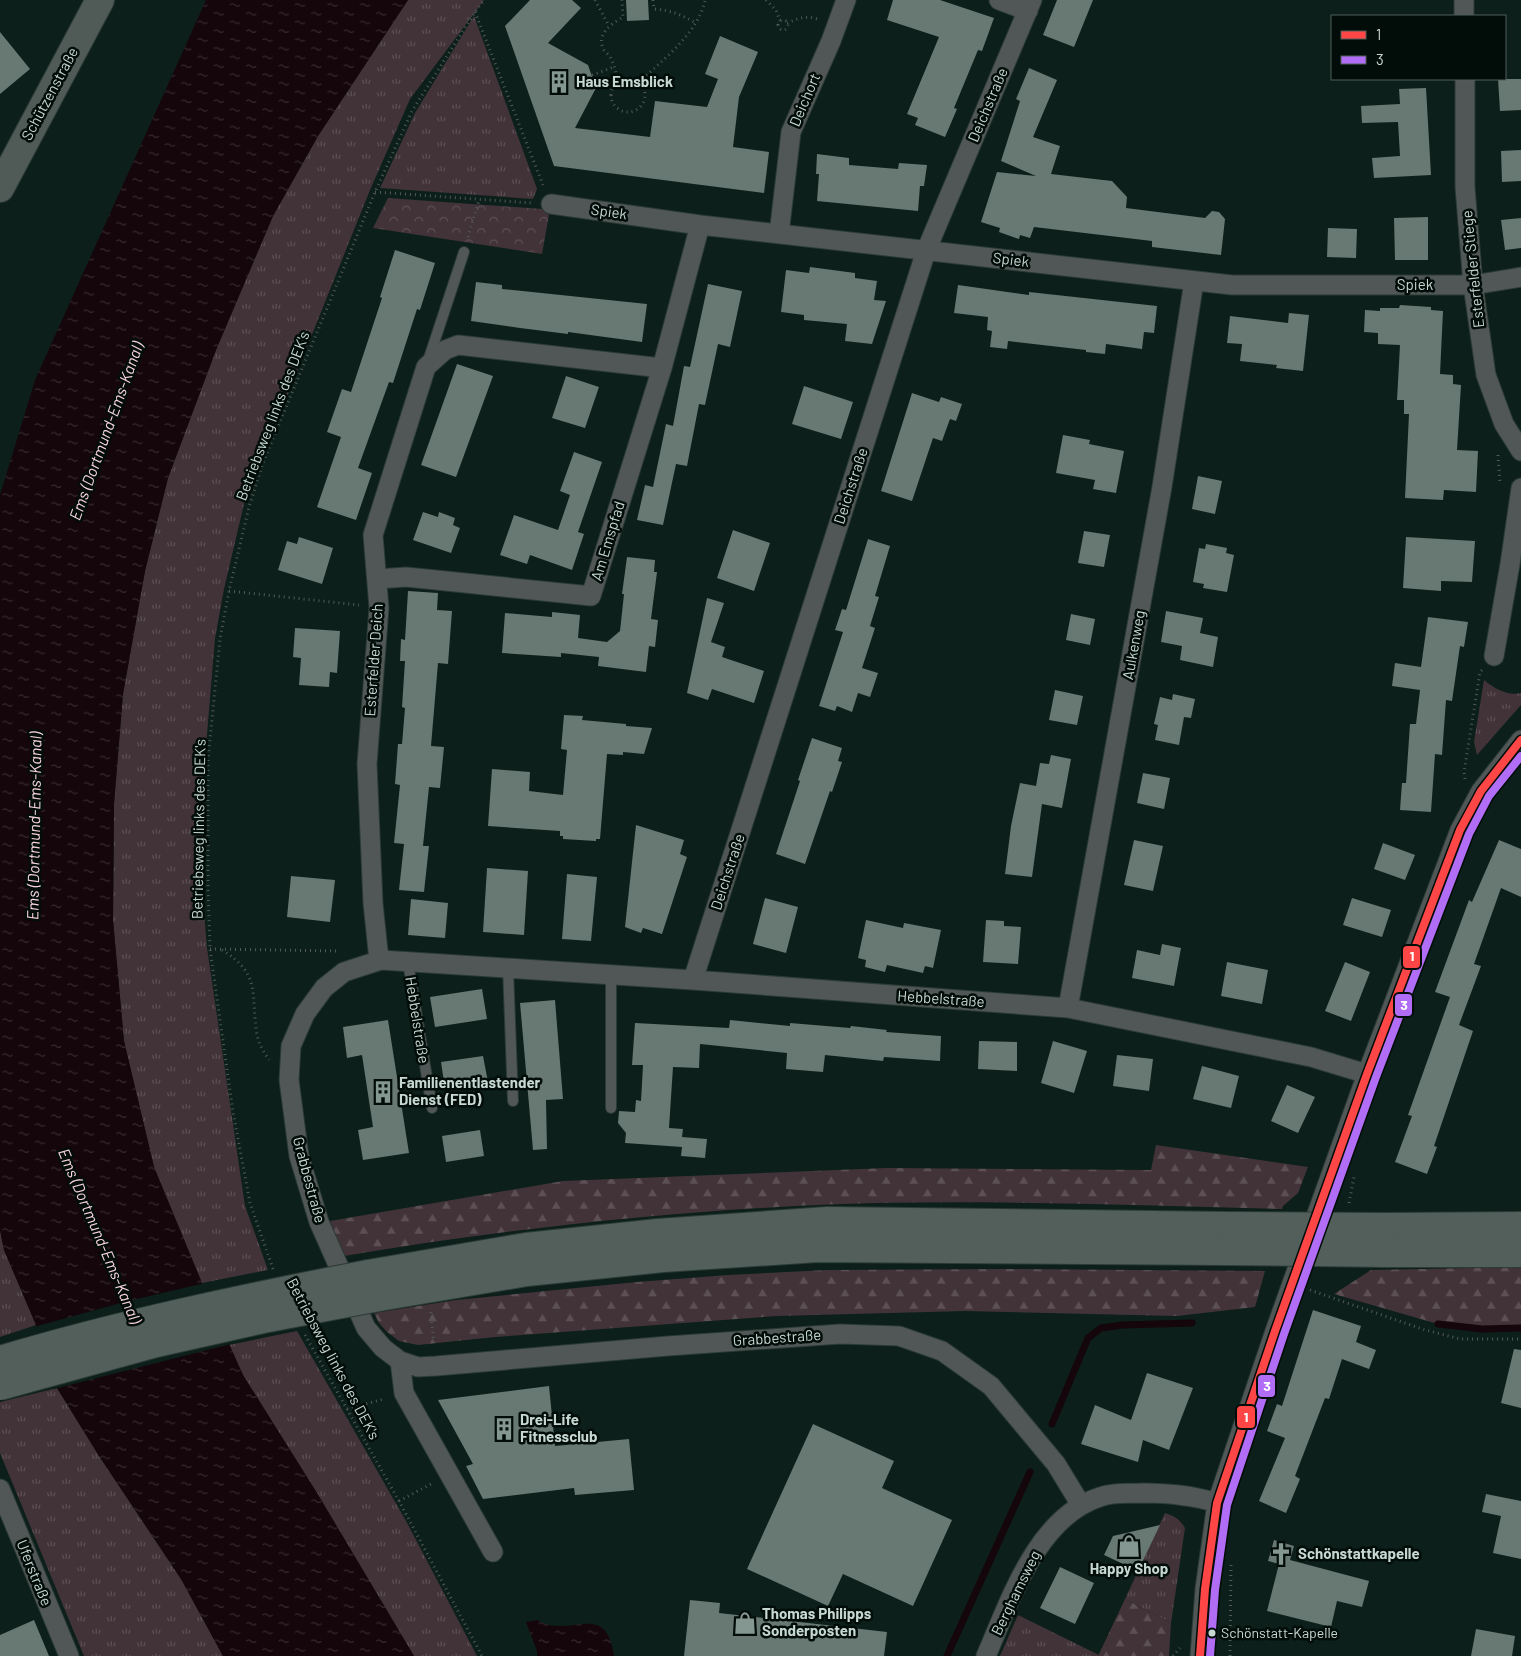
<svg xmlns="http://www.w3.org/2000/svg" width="1521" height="1656" font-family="Barlow,sans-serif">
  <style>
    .grass { fill: url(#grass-tufts) }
    .forest { fill: url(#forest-firs) }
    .park { fill: url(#park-crowns) }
    .water { fill: url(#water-ripples) }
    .pier { fill: #0c1f1a }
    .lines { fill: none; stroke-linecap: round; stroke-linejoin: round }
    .stream { stroke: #15060b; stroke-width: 7 }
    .building { fill: #687873 }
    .lane-casing { stroke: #2b3b36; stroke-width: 12 }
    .street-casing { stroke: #2b3b36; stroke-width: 21 }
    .secondary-casing { stroke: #2b3b36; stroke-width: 30 }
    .highway-casing { stroke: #2b3b36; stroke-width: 30 }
    .path { stroke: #515a57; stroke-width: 3; stroke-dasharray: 1 4; stroke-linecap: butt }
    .lane { stroke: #515756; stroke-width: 10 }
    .street { stroke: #515756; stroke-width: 19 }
    .secondary { stroke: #505a56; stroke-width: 28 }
    .highway { stroke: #525f5b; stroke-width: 28 }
    .highway-bridge-casing { stroke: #2b3b36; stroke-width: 30; stroke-linecap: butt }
    .highway-bridge { stroke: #525f5b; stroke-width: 28 }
    .bus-1-casing { stroke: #020d09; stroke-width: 11 }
    .bus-2-casing { stroke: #020d09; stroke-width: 11 }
    .bus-1 { stroke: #ff4646; stroke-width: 8 }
    .bus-2 { stroke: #b26df7; stroke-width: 8 }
    .bus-dot { fill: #c6d8d1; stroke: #020d09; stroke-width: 2 }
    .labels { text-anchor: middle; stroke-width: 5; stroke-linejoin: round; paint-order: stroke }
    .bus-label { font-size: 14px; fill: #c6d8d1; stroke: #020d09; text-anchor: start }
    .poi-label { font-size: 15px; font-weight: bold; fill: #c6d8d1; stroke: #020d09; text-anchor: start }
    .street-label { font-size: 15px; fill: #c6d8d1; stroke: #020d09 }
    .water-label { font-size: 16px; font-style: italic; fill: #fad5df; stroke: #020d09 }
    .line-badge { stroke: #020d09; stroke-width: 2 }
    .badge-label { font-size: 14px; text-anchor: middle; font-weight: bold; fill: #fff }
  </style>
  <defs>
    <pattern id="grass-tufts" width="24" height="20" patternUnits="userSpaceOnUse" patternTransform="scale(1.25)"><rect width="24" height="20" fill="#423338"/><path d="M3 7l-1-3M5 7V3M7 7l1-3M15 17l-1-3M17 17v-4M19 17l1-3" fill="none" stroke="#5c5054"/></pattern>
    <pattern id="forest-firs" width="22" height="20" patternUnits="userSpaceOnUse" patternTransform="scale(1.25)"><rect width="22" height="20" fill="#423338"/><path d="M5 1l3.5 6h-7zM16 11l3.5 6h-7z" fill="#5c5054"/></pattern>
    <pattern id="park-crowns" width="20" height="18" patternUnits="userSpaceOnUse" patternTransform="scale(1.25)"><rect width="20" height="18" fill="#423338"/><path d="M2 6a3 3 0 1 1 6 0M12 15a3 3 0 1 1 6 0" fill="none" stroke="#5c5054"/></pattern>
    <pattern id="water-ripples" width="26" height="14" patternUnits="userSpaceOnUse" patternTransform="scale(1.25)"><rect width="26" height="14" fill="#15060b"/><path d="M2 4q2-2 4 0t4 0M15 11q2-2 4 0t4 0" fill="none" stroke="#362a2e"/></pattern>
  </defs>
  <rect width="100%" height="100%" fill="#0c1f1a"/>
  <path class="grass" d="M408 0H484L410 99 370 190 244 504 224 589 215 638 203 782 202 889 207 948 245 1206 268 1270 202 1283 154 1167 124 1041 113 920 114 804 123 694 145 571 168 478 216 350 273 216 318 136Z
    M474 16 537 189 533 199 380 188 415 113Z
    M1484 680C1495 689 1507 696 1521 693V705L1477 755 1474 742Z
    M0 1230 4 1250 36 1325 0 1337Z
    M297 1331 406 1521 477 1656H414L317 1493 243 1375 229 1345Z
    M57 1388 99 1456 181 1579 223 1656H84L0 1453V1402Z
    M1165 1513C1174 1516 1180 1519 1185 1528L1171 1623 1125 1599Z
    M1018 1615 1099 1655 1098 1656H1000Z"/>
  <path class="forest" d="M1156 1145 1308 1167 1298 1193 1283 1206 1282 1209C1120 1205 957 1198 795 1206 644 1214 493 1231 344 1256L330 1221 563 1181 887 1168 1151 1170Z
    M1521 1267V1328L1482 1329 1438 1324 1334 1294 1371 1270Z
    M1006 1269 1265 1271 1255 1307 1177 1316 965 1311 777 1316 495 1337 418 1345 399 1341 387 1332 379 1323 374 1313 456 1300 637 1282 728 1275 827 1270Z
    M1125 1599 1171 1623 1169 1656H1098Z"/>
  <path class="park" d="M388 198 543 209 549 215 542 254 373 228Z"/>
  <path class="water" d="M206 0H408L318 136 273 216 216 350 168 478 145 571 123 694 114 804 113 920 124 1041 154 1167 202 1283 243 1375 317 1493 414 1656H223L181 1579 99 1456 57 1388 36 1325 4 1250 0 1230V495L35 380Z
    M537 1620C569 1640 606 1598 614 1656H537V1651L526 1622Z"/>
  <path class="pier" d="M205 1283 231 1344 54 1389 34 1327 124 1302Z"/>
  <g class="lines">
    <path class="stream" d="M1438 1324 1482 1329 1521 1328
      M1052 1424 1088 1338 1101 1328 1122 1325 1192 1323
      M947 1656 1030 1472"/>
  </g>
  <path class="building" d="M530 0H572L581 8 548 43 588 65 596 88 575 128 650 137 655 101 707 107 718 79 705 74 720 36 758 52 739 97 733 147 769 152 764 193 554 166 505 26Z
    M626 0H648L649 20 627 21Z
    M893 0H940L994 18 982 51 978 50 954 108 957 109 945 137 915 125 918 118 907 114 939 37 887 20Z
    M1057 0H1093L1074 47 1043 35Z
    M0 32 30 69 0 94Z
    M1029 68 1057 80 1033 137 1060 146 1051 174 1112 181 1127 197 1126 208 1205 218 1212 211 1219 212 1225 219 1221 255 1152 247V241L1034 227 1030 238 1020 235 1019 239 999 232 1000 228 981 222 997 172 1036 176 1001 161 1020 101 1016 99Z
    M1498 79H1521V110L1500 111Z
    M1426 88 1431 175 1374 178 1372 158 1400 156 1398 122 1362 123 1361 106 1400 104 1399 89Z
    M1521 150V181L1502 182 1501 151Z
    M817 154 849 158V165L898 169 899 163 927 165 924 186H920L918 211 817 201 819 174H816Z
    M1428 217V260H1395L1394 218Z
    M1521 218V248L1505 250 1501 220Z
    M1328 228 1357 229 1356 258 1327 257Z
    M395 250 435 263 420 310 417 309 393 383 389 382 358 468 372 473 356 520 317 507 341 437 327 432 342 389 351 392 382 298 380 297Z
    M810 267 855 273V278L877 281 874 300 886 301 872 344 845 341 847 324 804 320V315L781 312 786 270 809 273Z
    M476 282 502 285V289L647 304 642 342 568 332V334L520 328 471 321Z
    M708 284 742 291 730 347 718 344 705 405 699 404 687 466 676 464 663 525 637 520 645 485 653 487 666 424 673 426 684 366 690 367Z
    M958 285 1029 295V292L1157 306 1154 333 1144 332 1142 349 1106 344 1105 354 1086 352V350L1008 341 1007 349 990 347 992 331 987 330 988 317 954 313Z
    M1400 305 1431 307V310L1443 311 1440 374 1453 375V384L1461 385 1457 450 1478 451 1476 492 1444 490 1443 500 1405 498 1409 414H1404V400H1397L1400 345 1378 344V333L1364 332 1365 310 1380 311V308H1399Z
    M1289 313 1309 315 1303 371 1276 368 1277 365 1240 361 1242 344 1227 343 1230 316 1288 323Z
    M457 364 493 376 456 477 421 465Z
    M566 376 599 387 585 428 552 418Z
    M804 386 853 402 841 439 792 424Z
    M912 393 939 402 941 397 962 404 956 421 950 419 942 441 933 438 912 501 881 491Z
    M1063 435 1090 440 1089 444 1124 451 1116 493 1093 489 1095 480 1056 473Z
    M574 452 602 462 578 532 584 534 572 570 530 555 527 564 500 555 514 515 558 530 570 495 560 491Z
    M1198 476 1222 481 1215 514 1192 509Z
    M423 512 438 517 439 512 455 518 453 525 460 528 451 553 413 540Z
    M733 530 770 543 754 591 717 578Z
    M1084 531 1110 535 1104 567 1078 563Z
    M299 537 333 548 322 584 278 570 287 541 297 544Z
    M1406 537 1475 541 1472 582 1441 581V591L1403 588Z
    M868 539 890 546 875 596 879 597 870 626 875 628 862 668 878 673 870 697 858 693 852 712 837 706 835 711 819 706 843 632 835 630 842 609 846 610Z
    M1206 544 1227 548 1226 553 1234 555 1227 592 1203 588 1204 584 1193 582 1199 548 1205 549Z
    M627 557 655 560 654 572H657L651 619 658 620 655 647 649 646 646 672 598 666 599 657 561 653V657L502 653 505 613 552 617V612L580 615 578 638 607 642 620 631 624 594H622Z
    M408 591 438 593 437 610 452 611 448 664 438 663 431 746 444 747 440 788 429 787 423 846H429L424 892 399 890 404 844 394 843 400 785 395 784 398 744H402L405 708 402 707 405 661H400L401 639 405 640Z
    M707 598 724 603 711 642 725 647 722 657 764 671 754 703 712 689 708 700 687 693Z
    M1166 611 1203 618 1200 633 1218 637 1213 667 1180 660 1182 646 1161 642Z
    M1071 614 1095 619 1090 645 1066 640Z
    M1428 617 1468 622 1464 647 1460 646 1452 701 1446 700 1442 755 1435 754 1431 812 1400 810 1402 783H1406L1410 724H1416L1420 690 1392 686 1395 663 1421 667Z
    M295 628 340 631 337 673 330 672 329 687 299 685 301 658 293 657Z
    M1055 690 1083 696 1077 725 1049 720Z
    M1173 694 1195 699 1191 718 1184 717 1179 745 1155 740 1158 725 1154 724 1160 697 1172 700Z
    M564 715 583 716 582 720 626 724V726L652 728 644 754 623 752V755L607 754 600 839H596V841L563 839V836H560V831L488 826 492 769 530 772 529 791 563 795 567 750 561 749Z
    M812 738 842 748 838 761 842 762 832 792 830 791 805 864 776 854 800 781 798 780Z
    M1051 755 1071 759 1062 808 1042 804 1032 877 1005 874 1011 826 1020 783 1036 786 1040 763 1049 764Z
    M1143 773 1170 778 1164 809 1137 803Z
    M636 825 684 840 680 854 687 857 662 934 643 928 641 933 625 927Z
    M1134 840 1163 846 1153 891 1124 885Z
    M1499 840 1521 849V897L1501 888 1474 964 1481 966 1459 1025 1473 1031 1434 1146 1437 1147 1427 1174 1395 1162 1412 1116 1408 1115 1450 997 1435 992 1469 900 1472 902Z
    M1383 843 1415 855 1405 880 1374 869Z
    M487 868 528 871 524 935 483 932Z
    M567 874 597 877 591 941 562 939Z
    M291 876 335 880 330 922 287 917Z
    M765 898 798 907 786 953 753 944Z
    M1352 898 1391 910 1382 937 1343 925Z
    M411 899 448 903 445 938 408 935Z
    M866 920 903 928 904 923 941 930 933 968 925 966 923 973 887 965 885 972 865 967 866 960 858 958Z
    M986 920 1004 921V926L1021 927 1018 964 983 962Z
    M1162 944 1181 948 1174 986 1132 978 1137 950 1160 955Z
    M1227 962 1268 970 1262 1004 1221 996Z
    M1345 962 1370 972 1351 1021 1325 1011Z
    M482 989 487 1019 435 1027 430 997Z
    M555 1000 563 1099 546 1100 547 1149 533 1150 520 1003Z
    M388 1020 409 1153 363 1160 358 1130 373 1127 362 1055 347 1058 343 1027Z
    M730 1020 790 1026V1023L850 1028 851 1026 887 1030 886 1032 941 1036 940 1061 884 1057 883 1061 825 1055 823 1072 786 1069 787 1053 700 1044 699 1068 673 1067 669 1128 683 1129 682 1137 707 1139 705 1158 681 1156 682 1147 625 1143 626 1133 618 1123 619 1111 635 1112 636 1100 641 1101 643 1065H632L635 1023 729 1028Z
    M979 1041 1017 1042V1071L978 1069Z
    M1053 1041 1087 1051 1074 1093 1041 1083Z
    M1117 1055 1153 1059 1149 1091 1113 1086Z
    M483 1056 488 1082 445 1089 441 1062Z
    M1202 1066 1239 1076 1231 1108 1193 1099Z
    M1287 1085 1315 1097 1298 1133 1271 1121Z
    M480 1130 484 1156 446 1162 442 1136Z
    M1313 1310 1361 1326 1356 1342 1376 1350 1369 1369 1342 1359 1329 1399 1325 1398 1295 1476 1300 1479 1286 1513 1259 1501 1285 1438 1267 1431 1277 1404 1282 1406Z
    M1514 1349 1521 1350V1408L1501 1403Z
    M1147 1373 1193 1388 1169 1450 1143 1440 1138 1462 1081 1444 1095 1405 1131 1420Z
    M549 1386 555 1446 629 1439 634 1490 575 1495 574 1488 483 1499 466 1466 473 1464 438 1400Z
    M813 1424 894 1461 882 1488 952 1520 913 1606 843 1574 828 1606 747 1569Z
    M1486 1494 1521 1501V1559L1493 1553 1501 1516 1482 1512Z
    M1160 1525 1138 1571 1104 1555 1113 1536Z
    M1274 1540 1294 1546 1290 1560 1369 1581 1362 1607 1337 1601 1331 1627 1267 1611 1279 1564 1268 1561Z
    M1060 1567 1094 1583 1075 1624 1040 1608Z
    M690 1600 720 1603 719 1613 887 1632 884 1656H684Z
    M34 1620 49 1656H0V1635Z
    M1476 1629 1515 1636 1512 1656H1471Z"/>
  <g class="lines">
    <defs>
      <path id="lane" d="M428 361 464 252
        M408 962 432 1108
        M508 968 513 1101
        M611 1108V975"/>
      <path id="street" d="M999 0 1028 11
        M1464 0V16
        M1465 79V187L1473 285 1486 375 1504 424 1521 451
        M551 204 700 225 1232 285H1473L1521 277
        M779 234 791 132 831 41 846 0
        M378 579 406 577 436 580 591 596 662 368 700 225
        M1494 656 1510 564 1521 488
        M381 960 378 951 373 903 367 764 379 608 373 535 426 367 445 350 458 345 662 368
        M693 980 926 251 1032 0
        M1068 1008 1162 487 1194 281
        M400 1361 404 1393 493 1552
        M0 1489 69 1656
        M1081 1505 1056 1464 991 1386 942 1351 899 1336 840 1334 668 1346 436 1366 418 1367 400 1361 383 1348 366 1328 319 1222 299 1156 289 1080 291 1046 305 1014 324 988 344 972 381 960 693 980 1068 1008 1311 1057 1367 1074
        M986 1656C1010 1601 1037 1517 1100 1497 1112 1492 1128 1494 1142 1493 1167 1493 1192 1495 1217 1503
        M1200 1656 1205 1589 1217 1503 1275 1331 1367 1074 1460 830 1481 791 1521 740"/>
      <path id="secondary" d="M0 188 100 0"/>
      <path id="highway" d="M1387 1227 1521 1226
        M1385 1253H1521
        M368 1274 526 1247 658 1233 827 1221 1232 1226
        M379 1297 527 1272 663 1258 818 1248 1224 1251"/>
    </defs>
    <use href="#lane" class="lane-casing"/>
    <use href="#street" class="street-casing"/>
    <use href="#secondary" class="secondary-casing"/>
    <use href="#highway" class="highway-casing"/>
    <path class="path" d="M595 0 609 26
      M653 0 654 9C670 10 682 15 696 23
      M766 0 776 10 780 21
      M475 12 543 185
      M778 25a5 5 0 1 1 10 0a5 5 0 1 1-10 0Z
      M787 23C797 19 806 15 817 19
      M592 75 614 67
      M611 95a17 17 0 1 1 34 0a17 17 0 1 1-34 0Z
      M618 82C616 74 615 66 611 59 610 55 606 53 604 50 595 34 612 24 623 17L622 0
      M639 82C662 61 699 32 705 0
      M375 192 532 203
      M468 237 479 200
      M1498 455 1500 483
      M229 591 359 605
      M1465 779 1464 772 1480 672 1482 670
      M210 949 340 951
      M222 950C263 975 250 996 257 1035 259 1045 264 1052 269 1060
      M1349 1203 1354 1177
      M273 1269 250 1203 233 1112 210 949 208 889V760L220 639 229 591 249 507 263 463 375 192 412 111 475 12 484 0
      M1310 1290 1422 1329 1460 1339H1521
      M431 1312 434 1346
      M305 1335 399 1501 482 1656
      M347 1409 384 1399
      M399 1501 431 1484
      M1173 1656 1180 1648
      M1230 1656 1231 1565"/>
    <use href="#lane" class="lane"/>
    <use href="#street" class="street"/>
    <use href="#secondary" class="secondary"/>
    <use href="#highway" class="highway"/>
    <defs>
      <path id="highway-bridge" d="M1232 1226 1387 1227
        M1224 1251 1385 1253
        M0 1360C121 1324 244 1298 368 1274
        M0 1386 156 1343 263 1319 379 1297"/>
    </defs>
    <use href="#highway-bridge" class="highway-bridge-casing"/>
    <use href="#highway-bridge" class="highway-bridge"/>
    <defs>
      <path id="bus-1" d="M1200 1656 1205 1589 1217 1503 1275 1331 1367 1074 1460 830 1481 791 1521 740"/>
      <path id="bus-2" d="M1210 1656 1215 1590 1227 1505 1284 1334 1376 1077 1469 834 1489 796 1521 756"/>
    </defs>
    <use href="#bus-1" class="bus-1-casing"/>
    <use href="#bus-2" class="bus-2-casing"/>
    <use href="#bus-1" class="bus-1"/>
    <use href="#bus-2" class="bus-2"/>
  </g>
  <defs>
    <symbol id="building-bare" viewBox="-9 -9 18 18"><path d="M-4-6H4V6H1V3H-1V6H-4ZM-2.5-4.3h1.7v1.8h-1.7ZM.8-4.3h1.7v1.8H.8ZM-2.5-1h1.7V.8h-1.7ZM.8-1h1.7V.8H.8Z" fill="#859791" stroke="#020d09" stroke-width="2.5" paint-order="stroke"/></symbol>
    <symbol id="shop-bare" viewBox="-9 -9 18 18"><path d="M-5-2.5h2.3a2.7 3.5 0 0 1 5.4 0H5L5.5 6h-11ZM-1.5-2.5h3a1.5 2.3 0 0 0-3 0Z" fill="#859791" stroke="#020d09" stroke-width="2.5" paint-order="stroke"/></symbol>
    <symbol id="church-bare" viewBox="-9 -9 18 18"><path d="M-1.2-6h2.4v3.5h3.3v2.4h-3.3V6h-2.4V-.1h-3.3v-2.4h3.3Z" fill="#859791" stroke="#020d09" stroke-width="2.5" paint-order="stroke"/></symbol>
  </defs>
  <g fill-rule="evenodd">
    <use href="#building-bare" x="543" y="66" width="32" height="32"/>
    <use href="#building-bare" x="367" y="1076" width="32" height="32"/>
    <use href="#building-bare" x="488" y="1413" width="32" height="32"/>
    <use href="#shop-bare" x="1113" y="1530" width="32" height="32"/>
    <use href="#church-bare" x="1265" y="1538" width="32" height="32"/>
    <use href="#shop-bare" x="729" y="1607" width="32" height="32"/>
  </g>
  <circle class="bus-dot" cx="1212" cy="1633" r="4.5"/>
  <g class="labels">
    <g class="bus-label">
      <text x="1221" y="1638">Schönstatt-Kapelle</text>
    </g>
    <g class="poi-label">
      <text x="576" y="87">Haus Emsblick</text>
      <text x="399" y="1088">Familienentlastender<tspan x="399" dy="17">Dienst (FED)</tspan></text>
      <text x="520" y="1425">Drei-Life<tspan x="520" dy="17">Fitnessclub</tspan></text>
      <text x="1298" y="1559">Schönstattkapelle</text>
      <text x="1129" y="1574" text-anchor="middle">Happy Shop</text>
      <text x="762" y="1619">Thomas Philipps<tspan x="762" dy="17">Sonderposten</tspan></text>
    </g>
    <g class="street-label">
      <text transform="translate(50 94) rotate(-62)" y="5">Schützenstraße</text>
      <text transform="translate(805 100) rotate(-67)" y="5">Deichort</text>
      <text transform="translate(988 105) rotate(-67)" y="5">Deichstraße</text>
      <text transform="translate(609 212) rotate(8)" y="5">Spiek</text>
      <text transform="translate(1011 260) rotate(7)" y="5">Spiek</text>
      <text transform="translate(1473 269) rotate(-96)" y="5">Esterfelder Stiege</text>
      <text x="1415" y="290">Spiek</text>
      <text transform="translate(273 416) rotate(-69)" y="5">Betriebsweg links des DEK's</text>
      <text transform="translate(851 486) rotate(-72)" y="5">Deichstraße</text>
      <text transform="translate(608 541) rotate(-73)" y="5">Am Emspfad</text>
      <text transform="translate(1134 645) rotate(-80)" y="5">Aulkenweg</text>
      <text transform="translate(374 660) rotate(-86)" y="5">Esterfelder Deich</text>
      <text transform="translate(199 829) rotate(-89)" y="5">Betriebsweg links des DEK's</text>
      <text transform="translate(728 872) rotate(-72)" y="5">Deichstraße</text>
      <text transform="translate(941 999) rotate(4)" y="5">Hebbelstraße</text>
      <text transform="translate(417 1020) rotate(81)" y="5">Hebbelstraße</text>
      <text transform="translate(309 1180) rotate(75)" y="5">Grabbestraße</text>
      <text transform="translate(777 1338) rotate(-4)" y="5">Grabbestraße</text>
      <text transform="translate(333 1359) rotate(62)" y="5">Betriebsweg links des DEK's</text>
      <text transform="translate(34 1573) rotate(68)" y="5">Uferstraße</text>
      <text transform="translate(1016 1593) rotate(-64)" y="5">Berghamsweg</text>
    </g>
    <g class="water-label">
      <text transform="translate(106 431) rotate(-70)" y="6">Ems (Dortmund-Ems-Kanal)</text>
      <text transform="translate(34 826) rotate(-89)" y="6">Ems (Dortmund-Ems-Kanal)</text>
      <text transform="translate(100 1236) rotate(67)" y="6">Ems (Dortmund-Ems-Kanal)</text>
    </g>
  </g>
  <g class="line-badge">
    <rect x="1402" y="945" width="19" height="24" rx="5" fill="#ff4646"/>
    <rect x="1394" y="993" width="19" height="24" rx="5" fill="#b26df7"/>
    <rect x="1257" y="1374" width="19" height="24" rx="5" fill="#b26df7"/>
    <rect x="1236" y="1405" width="20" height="24" rx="5" fill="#ff4646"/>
  </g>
  <g class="badge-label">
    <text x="1412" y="961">1</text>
    <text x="1404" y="1010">3</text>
    <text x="1267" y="1391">3</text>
    <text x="1246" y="1422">1</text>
  </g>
  <rect x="1331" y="15" width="175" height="65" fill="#020d09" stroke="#505e59"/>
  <rect x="1341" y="31" width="25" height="8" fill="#ff4646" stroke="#505e59"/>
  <text x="1376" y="40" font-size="15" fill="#c6d8d1">1</text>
  <rect x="1341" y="56" width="25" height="8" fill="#b26df7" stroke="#505e59"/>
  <text x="1376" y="65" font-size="15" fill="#c6d8d1">3</text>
</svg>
